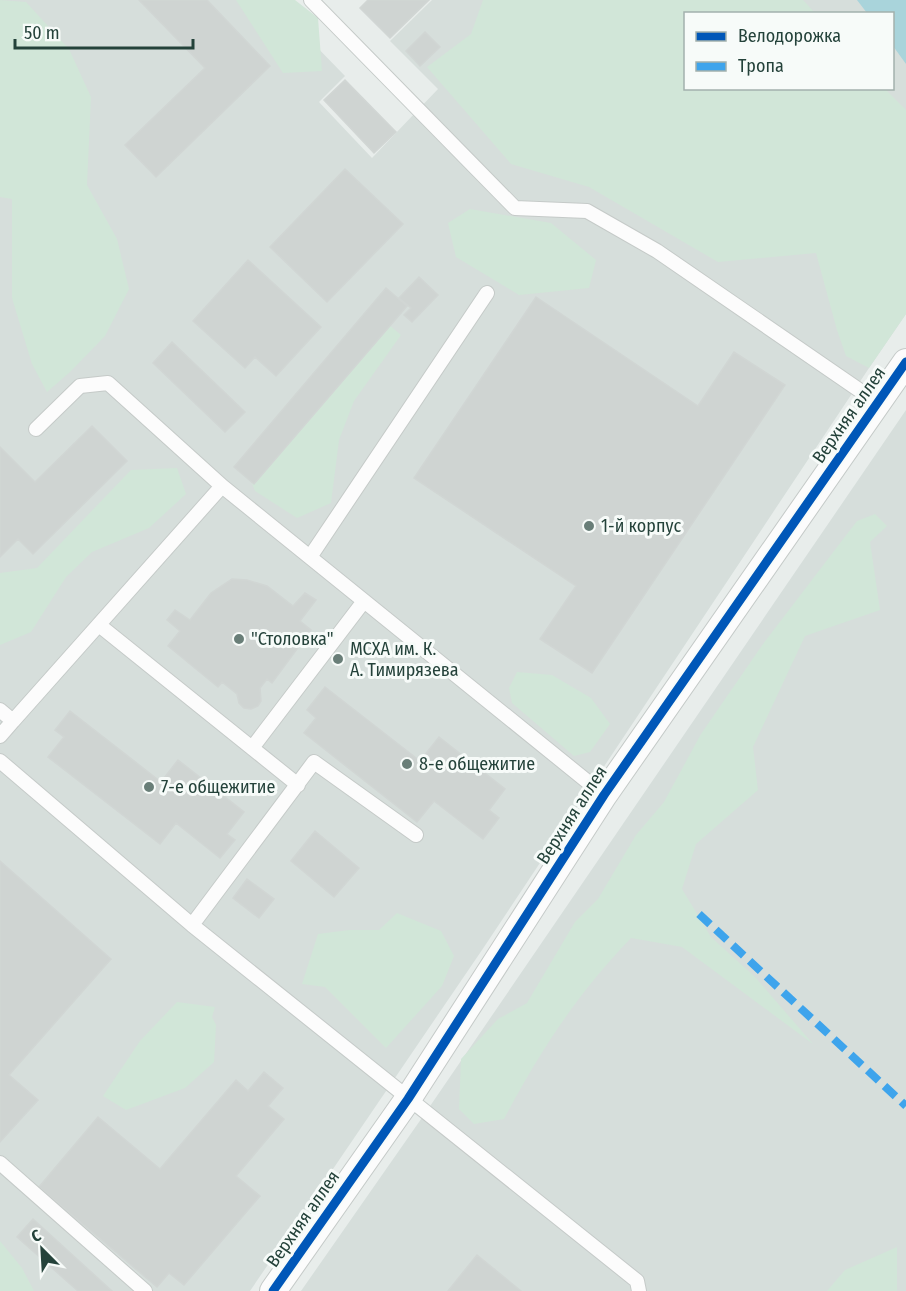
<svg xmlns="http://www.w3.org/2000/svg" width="906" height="1291" font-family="'Fira Sans Condensed',sans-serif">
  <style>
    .built { fill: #d6dedb; fill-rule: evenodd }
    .green { fill: #d1e6d8 }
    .water { fill: #a9d4db }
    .building { fill: #cfd4d2; stroke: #d1d6d4; stroke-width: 1.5 }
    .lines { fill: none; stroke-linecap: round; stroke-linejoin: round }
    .service-casing { stroke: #c5cac8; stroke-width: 16 }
    .minor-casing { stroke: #c5cac8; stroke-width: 28 }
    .service { stroke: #fcfcfc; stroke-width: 14 }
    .minor { stroke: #fcfcfc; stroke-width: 26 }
    .quiet { stroke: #3ea4ec; stroke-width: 8; stroke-dasharray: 15 8; stroke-linecap: butt }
    .cycleway-casing { stroke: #f7fbf9; stroke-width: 13 }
    .cycleway { stroke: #0057b8; stroke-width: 9 }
    .poi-dot { fill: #697e78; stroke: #f7fbf9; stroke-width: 2 }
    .labels { text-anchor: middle; stroke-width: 6; stroke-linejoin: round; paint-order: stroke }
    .street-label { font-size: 18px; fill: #24423a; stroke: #f7fbf9 }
    .poi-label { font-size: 18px; fill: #24423a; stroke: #f7fbf9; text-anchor: start }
  </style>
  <rect width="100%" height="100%" fill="#e8edeb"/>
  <path class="built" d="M0 0H271L345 76 319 102 372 158 438 89 390 41 432 0H906V314L869 368 482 950 250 1291H0ZM686 14H892V88H686ZM425 32 439 47 420 65 406 51Z
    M906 410V1291H301L426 1112Z"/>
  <path class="green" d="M0 0 26 2 69 49 91 97 87 185 117 239 129 289 105 336 70 372 47 392 32 364 12 298V199L0 197Z
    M236 0H295L318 18 322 71 283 73Z
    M483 0H803L815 13 686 14V88L885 89 906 110V314L869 368 846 356 837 330 816 253 718 262 589 187 511 164 427 67 471 34Z
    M470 209 551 223 596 260 589 288 519 295 456 257 448 223Z
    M388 324 401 335 354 401 339 440 331 503 297 518 255 491 245 466Z
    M177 468 186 494 149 528 92 552 66 577 31 632 0 645V573L37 568 131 470Z
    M875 514 887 526 870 542 880 610 805 636 753 747 758 790 696 844 682 889 711 937 755 977 813 1044 682 947 631 938C577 994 540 1051 504 1119L474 1124 459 1109 461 1059 498 1019 527 1003 575 922 598 899 636 835 664 802 701 734 763 644 857 521Z
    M517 672 552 675 591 698 610 724 590 752 574 756 512 703 509 688Z
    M397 913 441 931 454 956 442 986 386 1048 325 987 302 984 318 934 349 930H379Z
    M177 1002 215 1007 212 1017 216 1025 214 1062 185 1088 126 1110 103 1096 140 1041Z
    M0 1241 22 1268 34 1291H0Z
    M897 1247V1291H827L845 1270Z"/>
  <path class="water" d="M857 0H906V64L893 46 892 14 867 13Z"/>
  <path class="building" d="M139 0H207L270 66 156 177 125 145 205 68Z
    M368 0H429L390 38 360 8Z
    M425 32 440 47 420 66 406 51Z
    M345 80 396 132 374 153 324 100Z
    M345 169 403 224 327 302 270 247Z
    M248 260 321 327 276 376 255 357 245 368 193 321Z
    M419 277 438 295 412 322 404 315 411 308 399 298Z
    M386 288 407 306 254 484 234 467Z
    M536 297 698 406 734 352 785 385 592 673 540 639 576 586 414 478Z
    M172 342 245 412 225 432 153 363Z
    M92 426 127 461 33 554 18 539 0 557V447L35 482Z
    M232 579 247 580 267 586 293 606 305 593 316 600 300 621 311 630 272 683 267 679 260 688 261 701 258 706 251 709 244 708 239 703 237 694 222 682 218 687 168 646 180 631 167 620 175 610 190 620 211 593Z
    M325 687 420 761 439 737 505 789 489 810 499 818 483 839 434 801 417 822 304 733 316 718 307 710Z
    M70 711 161 782 178 760 244 812 227 834 235 840 220 858 176 823 160 844 48 757 64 737 55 730Z
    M315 831 359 868 334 897 291 861Z
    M0 861 111 959 9 1075 38 1100 0 1142Z
    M247 879 274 899 259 918 233 898Z
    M264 1072 283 1088 268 1106 284 1119 236 1176 260 1196 184 1285 169 1273 157 1287 39 1187 98 1117 160 1169 236 1080 248 1091Z
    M33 1219 112 1291H78L17 1237Z
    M477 1255 521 1291H448Z"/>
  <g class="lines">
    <defs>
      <path id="service" d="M311 0 515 208 587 211 657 251 878 403
        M36 429 80 386 108 383 222 486
        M310 557 487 293
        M99 625 298 785
        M0 710 13 721 0 736
        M13 721 222 486 604 795
        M252 748 364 601
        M0 761 192 925 637 1281 639 1291
        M192 925 314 762 416 835
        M0 1163 145 1291"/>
      <path id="minor" d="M273 1291 408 1099 604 795 906 362"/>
    </defs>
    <use href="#service" class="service-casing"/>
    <use href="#minor" class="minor-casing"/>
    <use href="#service" class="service"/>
    <use href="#minor" class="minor"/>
    <path class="quiet" d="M699 914 906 1106"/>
    <defs>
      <path id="cycleway" d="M273 1291 408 1099 604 795 906 362"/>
    </defs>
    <use href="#cycleway" class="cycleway-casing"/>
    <use href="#cycleway" class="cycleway"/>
  </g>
  <g class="poi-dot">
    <circle cx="589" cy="526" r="6"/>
    <circle cx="239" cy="639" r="6"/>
    <circle cx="338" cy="659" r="6"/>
    <circle cx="407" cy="764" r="6"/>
    <circle cx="149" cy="787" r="6"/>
  </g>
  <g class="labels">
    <g class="street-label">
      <text transform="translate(849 415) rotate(-55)" y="6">Верхняя аллея</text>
      <text transform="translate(572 815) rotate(-57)" y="6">Верхняя аллея</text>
      <text transform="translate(303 1219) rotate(-55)" y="6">Верхняя аллея</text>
    </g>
    <g class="poi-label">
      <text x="601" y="532">1-й корпус</text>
      <text x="251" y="645">"Столовка"</text>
      <text x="350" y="655">МСХА им. К.<tspan x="350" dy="21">А. Тимирязева</tspan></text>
      <text x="419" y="770">8-е общежитие</text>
      <text x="161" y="793">7-е общежитие</text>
    </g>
  </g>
  <rect x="684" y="12" width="210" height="78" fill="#f7fbf9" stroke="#a3b1ad" stroke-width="1.5"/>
  <rect x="696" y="32" width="30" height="9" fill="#0057b8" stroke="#a3b1ad" stroke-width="1.5"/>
  <text x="738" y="42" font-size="18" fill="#24423a">Велодорожка</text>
  <rect x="696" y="62" width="30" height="9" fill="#3ea4ec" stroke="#a3b1ad" stroke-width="1.5"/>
  <text x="738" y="72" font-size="18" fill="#24423a">Тропа</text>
  <g transform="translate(42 1249) rotate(336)" stroke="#f7fbf9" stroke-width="4.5" paint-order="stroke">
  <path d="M0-4.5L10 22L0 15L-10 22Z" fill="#24423a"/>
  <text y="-9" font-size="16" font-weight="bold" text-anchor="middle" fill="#24423a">С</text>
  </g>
  <path d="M15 39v9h178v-9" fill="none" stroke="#24423a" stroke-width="3"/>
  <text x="24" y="39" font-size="18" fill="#24423a" stroke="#f7fbf9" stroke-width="4.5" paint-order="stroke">50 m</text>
</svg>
